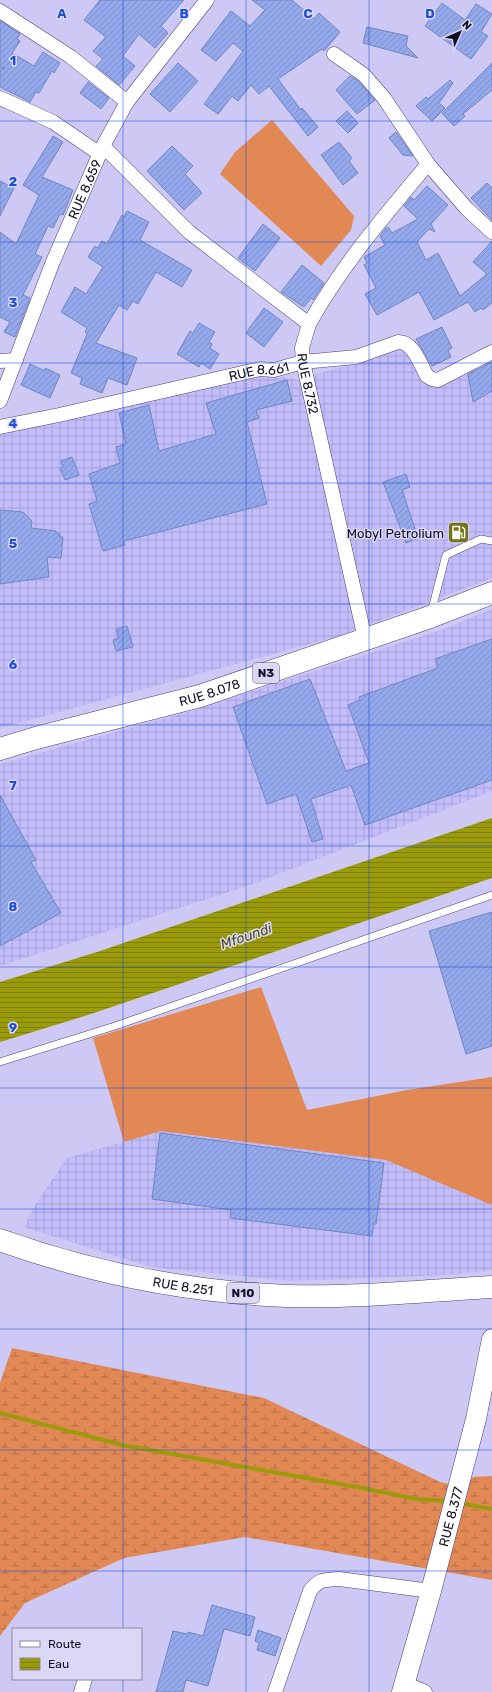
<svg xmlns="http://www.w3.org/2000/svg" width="492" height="1692" font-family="Rubik,sans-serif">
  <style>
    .industrial { fill: url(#industrial-grid) }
    .grass { fill: #e18854 }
    .wetland { fill: url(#wetland-marsh) }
    .water { fill: url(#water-rules) }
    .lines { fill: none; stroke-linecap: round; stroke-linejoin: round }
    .stream { stroke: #9b9b0a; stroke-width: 4 }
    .building { fill: url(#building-hatch); stroke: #7085c3 }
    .lane-casing { stroke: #4b407c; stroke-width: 8 }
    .street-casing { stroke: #4b407c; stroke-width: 15 }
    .secondary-casing { stroke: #4b407c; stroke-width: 21 }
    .highway-casing { stroke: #4b407c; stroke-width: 23 }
    .path { stroke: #8985a9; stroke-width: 2.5; stroke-dasharray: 3 2; stroke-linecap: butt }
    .lane { stroke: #fff; stroke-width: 7 }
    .street { stroke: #fff; stroke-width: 14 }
    .secondary { stroke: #fff; stroke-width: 20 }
    .highway { stroke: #fff; stroke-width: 22 }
    .grid { fill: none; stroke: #1d4ed8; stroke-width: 1; stroke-opacity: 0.55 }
    .labels { text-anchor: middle; stroke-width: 3; stroke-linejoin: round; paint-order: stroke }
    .shield { fill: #dbd8f5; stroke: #4e4b64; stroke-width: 1 }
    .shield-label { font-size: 12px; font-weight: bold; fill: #120e26 }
    .street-label { font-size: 13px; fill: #120e26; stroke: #dbd8f5 }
    .poi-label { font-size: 13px; fill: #120e26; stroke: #dbd8f5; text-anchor: end }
    .water-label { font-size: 14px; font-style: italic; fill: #494a19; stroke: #dbd8f5 }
    .grid-label { font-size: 13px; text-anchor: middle; font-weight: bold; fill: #1d4ed8; stroke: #dbd8f5; stroke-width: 3; stroke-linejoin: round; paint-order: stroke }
  </style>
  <defs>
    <pattern id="industrial-grid" width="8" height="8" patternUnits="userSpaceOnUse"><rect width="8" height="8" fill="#c4bdfb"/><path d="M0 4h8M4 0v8" fill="none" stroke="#a7a1d7"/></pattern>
    <pattern id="wetland-marsh" width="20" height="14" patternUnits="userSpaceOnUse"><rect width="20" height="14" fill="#e18854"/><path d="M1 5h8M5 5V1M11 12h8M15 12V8" fill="none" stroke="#b56e45"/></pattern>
    <pattern id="water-rules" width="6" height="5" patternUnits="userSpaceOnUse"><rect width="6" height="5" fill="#9b9b0a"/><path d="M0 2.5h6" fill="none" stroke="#7d7d0a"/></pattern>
    <pattern id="building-hatch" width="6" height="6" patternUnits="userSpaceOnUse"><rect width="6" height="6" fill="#93a9eb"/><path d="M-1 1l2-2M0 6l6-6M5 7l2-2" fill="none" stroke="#7e90c9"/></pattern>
  </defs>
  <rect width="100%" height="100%" fill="#cdc9f4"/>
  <path class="industrial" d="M407 346 428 380 492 356V578L339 636 0 728V434L63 421 260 373 299 380Z
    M492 609V791L253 884 0 966V764L188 712 444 629Z
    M161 1131 386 1160 423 1174 492 1205V1270L447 1275 291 1281 151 1267 24 1227 35 1205 67 1158Z"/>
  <path class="grass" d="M272 120 354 216 351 230 321 266 220 174 235 152Z
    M261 987 307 1110 407 1090 492 1077V1205L386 1160 161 1131 124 1142 93 1038Z"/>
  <path class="wetland" d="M12 1348 264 1398 440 1482 462 1487 473 1477 492 1476V1580L245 1537 124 1558 25 1603 0 1636V1383Z"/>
  <path class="water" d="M492 818V878L88 1015 0 1042V982L97 952Z"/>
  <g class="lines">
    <path class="stream" d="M0 1413 122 1445 362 1488 416 1499 448 1501
      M459 1503 492 1509"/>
  </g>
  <path class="building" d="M100 0H184L161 26 168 33 155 48 139 34 123 56 135 66 119 85 96 66 103 59 93 51 106 37 84 20Z
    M252 0H292L314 19 319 13 340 32 324 51 322 49 278 79 301 110 302 108 318 127 308 136 269 86 259 94 251 85 238 101 232 96 218 114 204 104 243 51 233 43 216 61 201 50 231 11 250 26 265 10Z
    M442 3 465 20 476 4 492 14 481 32 488 36 471 59 425 26Z
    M0 21 20 34 17 39 20 41 12 53 34 66 43 52 60 63 54 73 52 71 39 93 36 92 30 102 0 87Z
    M367 27 408 36 406 46 418 58 363 43Z
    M178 63 198 81 170 112 150 94Z
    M492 63V90L463 114 465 116 454 126 442 113Z
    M350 76 358 81 375 100 357 114 336 90Z
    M450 80 453 83 439 103 445 108 432 121 416 106 426 97 428 99Z
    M88 82 109 98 101 109 80 93Z
    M347 111 358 123 348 133 336 121Z
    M396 132 413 156 403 155 389 138Z
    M53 136 63 142 42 177 73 190 63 215 60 214 53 228 48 226 35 254 42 257 23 295 30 298 15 337 4 332 10 322 0 317V232L16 244 39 195 23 185Z
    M339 142 352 158 349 161 358 173 343 185 321 155Z
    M172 146 193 166 185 174 202 193 184 210 147 171Z
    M0 181 14 188 0 216Z
    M487 183 492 188V220L471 198Z
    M427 186 448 205 431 224 435 232 429 229 417 242 426 260 438 253 460 296 487 274 473 262 492 241V303L483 310 481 308 475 312 468 302 434 320 419 292 377 315 365 294 376 288 364 265 367 263 364 257 385 245 380 236 385 229 388 227 392 233 418 219 404 206 411 197 414 200Z
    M127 211 149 222 140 240 192 270 182 287 156 272 138 304 133 301 127 310 119 305 96 343 137 358 127 385 108 378 102 393 80 384 82 378 71 373 87 334 85 332 87 328 61 312 75 287 86 294 103 267 88 257 95 246 98 248 102 241 107 244 122 215 124 217Z
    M263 224 280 238 255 271 238 258Z
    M302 265 324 283 313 300 311 298 304 307 281 292Z
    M264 308 283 322 264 347 246 333Z
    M199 323 215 332 209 342 212 344 210 348 219 354 210 369 201 363 199 367 177 354 190 331 193 333Z
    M442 327 452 348 448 350 451 357 432 366 416 339Z
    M492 362V391L473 402 468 374Z
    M30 364 45 371V368L60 375 50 398 21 385Z
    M287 380 292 401 256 410 259 418 247 422 267 504 124 541 125 545 103 551 89 504 97 501 89 474 120 463 116 447 126 444 119 413 149 405 159 451 216 434 206 403Z
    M72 457 79 475 65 480 60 468 63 467 61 461Z
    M406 474 410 487 402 490 418 538 406 543 383 482Z
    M0 510 23 512 32 521 31 528 56 531V533L60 534 59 537H63L61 558 47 557 49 577 0 584Z
    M127 626 133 647 116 651 113 640 119 638 116 629Z
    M492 639V780L365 825 351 785 311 799 323 839 312 842 296 794 267 804 233 707 310 679 346 771 369 763 348 705 360 700 359 697 438 668 435 659Z
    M0 795 36 860 31 862 61 913 0 946Z
    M492 912V1046L466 1054 429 931Z
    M160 1133 384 1163 376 1224H374L372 1236 230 1218 231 1210 152 1199Z
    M212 1605 255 1617 250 1636 224 1629 208 1686 186 1680 183 1692H156L173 1631 187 1634 188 1632 203 1636Z
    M258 1630 281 1638 275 1656 257 1650 259 1643 255 1641Z"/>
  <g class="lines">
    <defs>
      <path id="lane" d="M431 613 446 555 481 539 492 541
        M0 1062 115 1026 492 895"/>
      <g id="street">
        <path d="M0 11 71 57 127 102"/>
        <path d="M334 54 364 75 384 98 428 164 467 209 492 232"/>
        <path d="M0 98 53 122 100 154"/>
        <path id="s1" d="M103 146 189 232 309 324 302 348 303 362 365 639"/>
        <path d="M309 324C342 265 385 215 428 164"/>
        <path d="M0 361 16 360"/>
        <path id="s2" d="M0 401 52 264 103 146 127 102 207 0"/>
        <path id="s3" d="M0 427 59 415 260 369 274 370 303 362 356 357 398 342C413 341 420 364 427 376L432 379 438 380 492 352"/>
        <path d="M404 1683 425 1692"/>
        <path d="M81 1692 85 1679"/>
        <path d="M275 1692 310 1591C319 1579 324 1580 339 1579L431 1591"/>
      </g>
      <g id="secondary">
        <path id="s4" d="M402 1692 431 1591 476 1419 492 1339"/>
      </g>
      <g id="highway">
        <path id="s5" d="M0 749 36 738 200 696 430 617 492 593"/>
        <path id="s6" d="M0 1240C92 1273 189 1292 287 1296 355 1298 424 1291 492 1287"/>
      </g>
    </defs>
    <use href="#lane" class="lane-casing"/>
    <use href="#street" class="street-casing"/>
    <use href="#secondary" class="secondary-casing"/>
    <use href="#highway" class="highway-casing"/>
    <path class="path" d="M2 67 6 70"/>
    <use href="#lane" class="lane"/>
    <use href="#street" class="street"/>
    <use href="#secondary" class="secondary"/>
    <use href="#highway" class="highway"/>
  </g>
  <path class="grid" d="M123 0V1629M246 0V1692M369 0V1692M0 121H492M0 242H492M0 363H492M0 483H492M0 604H492M0 725H492M0 846H492M0 967H492M0 1088H492M0 1209H492M0 1329H492M0 1450H492M0 1571H492M123 1679V1692"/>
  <defs>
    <symbol id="fuel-square" viewBox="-11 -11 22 22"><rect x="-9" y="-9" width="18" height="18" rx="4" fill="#727217" stroke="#dbd8f5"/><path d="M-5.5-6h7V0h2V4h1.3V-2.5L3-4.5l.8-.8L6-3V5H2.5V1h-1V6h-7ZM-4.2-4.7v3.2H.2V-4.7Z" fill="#fff"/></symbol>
  </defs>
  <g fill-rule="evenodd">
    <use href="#fuel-square" x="446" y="520" width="25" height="25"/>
  </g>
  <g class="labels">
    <g class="shield">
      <rect x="253" y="663" width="26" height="20" rx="3"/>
      <rect x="227" y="1283" width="32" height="20" rx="3"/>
    </g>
    <g class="shield-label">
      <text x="266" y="677">N3</text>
      <text x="243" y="1297">N10</text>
    </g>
    <g class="street-label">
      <text dy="5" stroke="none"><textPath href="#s2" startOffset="228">RUE 8.659</textPath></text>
      <text dy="5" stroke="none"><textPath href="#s3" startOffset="265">RUE 8.661</textPath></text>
      <text dy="5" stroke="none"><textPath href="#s1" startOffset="334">RUE 8.732</textPath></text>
      <text dy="5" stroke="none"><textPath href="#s5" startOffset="217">RUE 8.078</textPath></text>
      <text dy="5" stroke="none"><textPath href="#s6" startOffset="189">RUE 8.251</textPath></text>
      <text dy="5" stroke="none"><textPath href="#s4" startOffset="182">RUE 8.377</textPath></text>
    </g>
    <g class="poi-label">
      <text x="444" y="538">Mobyl Petrolium</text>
    </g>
    <g class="water-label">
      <text transform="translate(246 936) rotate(-19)" y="5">Mfoundi</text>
    </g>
  </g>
  <g class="grid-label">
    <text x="62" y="18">A</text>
    <text x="184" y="18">B</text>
    <text x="308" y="18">C</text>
    <text x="430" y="18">D</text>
    <text x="13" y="65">1</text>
    <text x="13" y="186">2</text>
    <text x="13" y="307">3</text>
    <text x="13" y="428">4</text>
    <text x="13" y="548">5</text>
    <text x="13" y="669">6</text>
    <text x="13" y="790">7</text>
    <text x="13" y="911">8</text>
    <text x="13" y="1032">9</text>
  </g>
  <rect x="12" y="1628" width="130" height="52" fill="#dbd8f5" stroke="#8b87a2"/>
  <rect x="20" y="1641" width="20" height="6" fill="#ffffff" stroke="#8b87a2"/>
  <text x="48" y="1648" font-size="12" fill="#120e26">Route</text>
  <rect x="20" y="1658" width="20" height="12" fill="url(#water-rules)" stroke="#8b87a2"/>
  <text x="48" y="1668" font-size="12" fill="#120e26">Eau</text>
  <g transform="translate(460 32) rotate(45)" stroke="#dbd8f5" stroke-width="3" paint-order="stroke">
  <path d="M0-3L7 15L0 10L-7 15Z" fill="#120e26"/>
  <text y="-6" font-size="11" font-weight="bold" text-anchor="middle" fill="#120e26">N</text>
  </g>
</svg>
